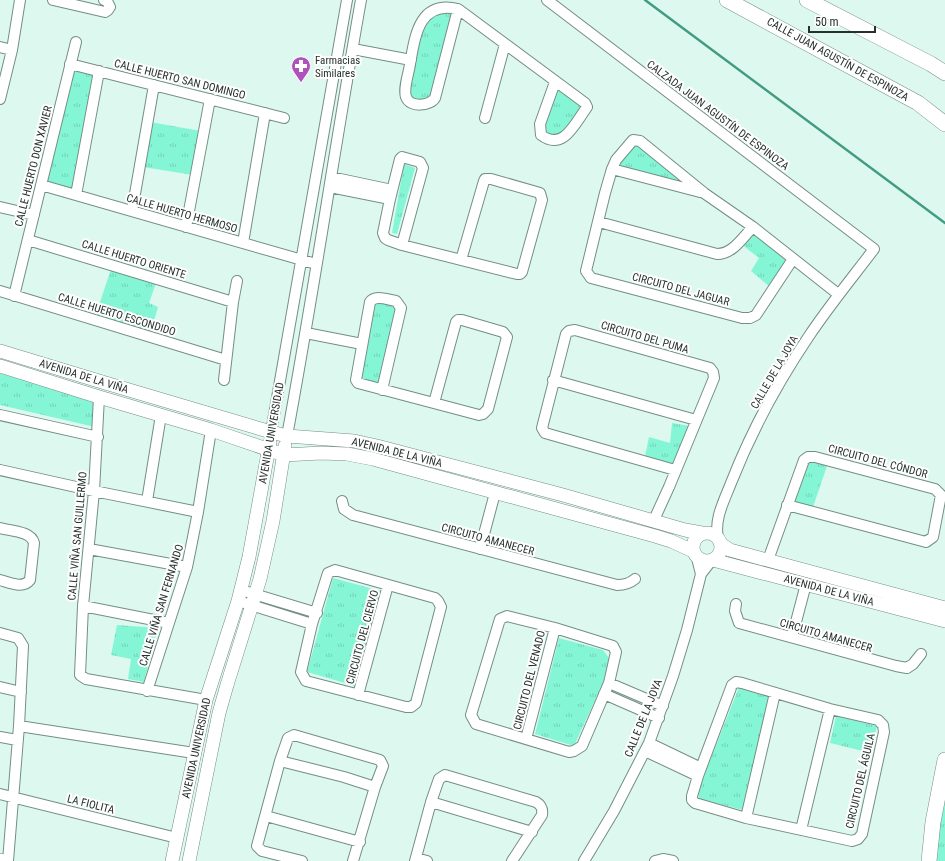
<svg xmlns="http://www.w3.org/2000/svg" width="945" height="861" font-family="'Roboto Condensed',sans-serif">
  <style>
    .grass { fill: url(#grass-tufts) }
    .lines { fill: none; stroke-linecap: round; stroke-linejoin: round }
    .stream { stroke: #429b83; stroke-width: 2.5 }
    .street-casing { stroke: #758e85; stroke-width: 12 }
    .secondary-casing { stroke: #758e85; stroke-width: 14 }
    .primary-casing { stroke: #758e85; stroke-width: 16 }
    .street { stroke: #fff; stroke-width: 10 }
    .secondary { stroke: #fff; stroke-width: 13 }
    .primary { stroke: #fff; stroke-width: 15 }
    .labels { text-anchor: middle; stroke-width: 4; stroke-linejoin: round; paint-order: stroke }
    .street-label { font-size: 11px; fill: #26312d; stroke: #fefefe }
    .poi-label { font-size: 11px; fill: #26312d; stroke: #fefefe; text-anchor: start }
  </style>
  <defs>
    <pattern id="grass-tufts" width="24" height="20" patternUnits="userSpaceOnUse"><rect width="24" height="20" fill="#85f6d5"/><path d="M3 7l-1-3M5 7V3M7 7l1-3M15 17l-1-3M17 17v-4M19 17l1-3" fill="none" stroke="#73d3b7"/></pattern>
  </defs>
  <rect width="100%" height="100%" fill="#ddf9ef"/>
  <path class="grass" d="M455 11 434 98 415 103 409 97 421 22 425 16Z
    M74 70 96 75 73 192 45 183Z
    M557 86 585 106 561 137 548 138 541 126Z
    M150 122 201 131 193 175 143 167Z
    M635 142 697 189 614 168Z
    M404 164 415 168 397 234 392 233Z
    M752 230 792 258 770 287 751 271 759 258 741 244Z
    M111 269 156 283 149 303 158 307 150 335 95 317Z
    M373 302 396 304 399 309 380 388 359 382Z
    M0 373 96 402 95 427 0 405Z
    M672 423 690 426 672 466 644 461 649 437 670 443Z
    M807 461 828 463 812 510 789 504Z
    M333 578 381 591 355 686 307 672Z
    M117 625 158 628 144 682 128 679 131 659 111 655Z
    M559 638 603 650 609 658 603 683 574 746 535 734Z
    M739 687 770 696 743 810 699 799 698 791Z
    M836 716 877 726 871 753 830 743Z
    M945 801V861H936L940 823Z"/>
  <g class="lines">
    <path class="stream" d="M645 0 945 223"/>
    <defs>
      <path id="street" d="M53 0 105 12 108 10 110 7 107 1 104 0
        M547 0 874 249C852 278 829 306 809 336 778 382 751 432 731 483 724 501 714 519 718 538
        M458 9 435 98C430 106 410 108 406 97 403 88 409 73 410 64 415 36 419 0 458 9L585 103 587 107 585 110C574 125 563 151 541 135L540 124 555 82
        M0 47 12 50
        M353 49 411 60
        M70 64 284 118
        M0 99 12 50 20 0
        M485 118 505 44
        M612 169 700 192
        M331 177 392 190
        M41 185 316 264
        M330 187 390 199
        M76 195 99 71
        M0 207 34 215
        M132 211 154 85
        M599 222 717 254C733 254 742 238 753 227
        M186 227 210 99
        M28 240 233 302
        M243 243 265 113
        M402 245 423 168 420 162 402 157 400 159 390 199 383 233 385 238 388 240 402 245 517 274H520L522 272 542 200 540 193 491 179H485L484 181 461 260
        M793 259 756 315 750 318H742L591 278 586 271 605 193 612 169 616 160 633 140 640 141 704 193 753 227 838 294
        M0 291 226 360
        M14 296 76 42
        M306 333 362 344
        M224 380 233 302 237 281
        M553 380 696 420
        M382 390 401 308 396 301C388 300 375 294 370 302L356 380 358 383 479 415 483 414 488 409 507 337 503 332 462 320H458L456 322 434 403
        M99 397 94 491 83 606 80 675 86 679 206 700
        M0 415 98 437
        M271 432 347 0
        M287 436C314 291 335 145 361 0
        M0 470 94 491 198 512
        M147 501 161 415
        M342 501 344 509 353 515 617 585C624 585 629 584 635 579
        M653 522 669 487 714 378 713 372 710 368 575 330 569 331 566 334 542 428 545 433 675 470
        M0 528C11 531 31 531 34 543L30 580C23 589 10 583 0 580
        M89 549 187 567
        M480 549 495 493
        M697 558 701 574
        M768 560 804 460 808 457H815L935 489 941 495 933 537 926 542 787 505
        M335 570 435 598 438 601 441 607 416 703 411 707H406L306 681 301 672 312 624 328 573Z
        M241 590 317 613
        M238 601 312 624
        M736 604 735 611 739 623 896 666 907 668 913 664 921 654
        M83 606 169 623
        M507 616 555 628 613 646 616 652 609 683 582 746 574 751 569 752 476 724 471 715 500 619Z
        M0 633 18 638 23 646 19 726 8 861
        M792 637 806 584
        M736 682 742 683 830 709 878 720 883 725 884 732 862 834 858 839 852 841 746 818 695 803 692 800V796L698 776 732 685Z
        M609 683 663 706
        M0 687 21 692
        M147 691 187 567 198 512 211 430
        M604 694 659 718
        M358 695 388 585
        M19 726 194 753
        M0 737 17 740
        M526 739 555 628
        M649 743 701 768
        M645 751 698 776
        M280 761 344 777 375 787
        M0 794 177 838
        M431 802 532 832
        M266 816 360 842
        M746 818 775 693
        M801 830 830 709
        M416 858 427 861
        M302 861 262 851 257 846 280 761 288 738 294 735 380 760 383 766 375 787 353 861
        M415 861 431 802 439 779 445 775 536 802C541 805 543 808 542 815L512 861
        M584 861 614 811 649 743 673 676 687 630 701 574 711 561
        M655 861 663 859 673 861"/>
      <path id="secondary" d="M0 351 102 382 271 432 287 436 354 441 377 446 563 495 685 530 702 533
        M0 366 99 397 211 430 284 455 321 453 347 454 373 459 655 536 671 541 693 551
        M693 547a14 14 0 1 1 28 0a14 14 0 1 1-28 0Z
        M721 544 730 550 945 608
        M713 560 945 621
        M0 860 4 861
        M172 861 206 700 238 601 249 557 270 442
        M189 861 219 713 227 685 260 579 273 521 285 446"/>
      <path id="primary" d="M727 0 918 103 945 124
        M807 0 931 64 945 73
        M929 861 933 822 945 760"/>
    </defs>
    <use href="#street" class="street-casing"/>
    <use href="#secondary" class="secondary-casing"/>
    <use href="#primary" class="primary-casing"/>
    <use href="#street" class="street"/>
    <use href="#secondary" class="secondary"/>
    <use href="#primary" class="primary"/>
  </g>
  <defs>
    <symbol id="pharmacy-pin" viewBox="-11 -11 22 30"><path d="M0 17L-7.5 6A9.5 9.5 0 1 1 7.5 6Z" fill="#af52bc" stroke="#fefefe"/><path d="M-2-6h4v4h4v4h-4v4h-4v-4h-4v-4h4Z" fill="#fff"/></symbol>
  </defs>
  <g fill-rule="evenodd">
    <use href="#pharmacy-pin" x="290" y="55" width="22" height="30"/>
  </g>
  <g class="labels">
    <g class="street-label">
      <text transform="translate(838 59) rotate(29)" y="4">CALLE JUAN AGUSTÍN DE ESPINOZA</text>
      <text transform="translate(180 79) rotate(14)" y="4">CALLE HUERTO SAN DOMINGO</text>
      <text transform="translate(718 115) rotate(37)" y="4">CALZADA JUAN AGUSTÍN DE ESPINOZA</text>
      <text transform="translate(33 166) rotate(-76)" y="4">CALLE HUERTO DON XAVIER</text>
      <text transform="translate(182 213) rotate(16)" y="4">CALLE HUERTO HERMOSO</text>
      <text transform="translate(134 259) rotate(17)" y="4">CALLE HUERTO ORIENTE</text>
      <text transform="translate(681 289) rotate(15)" y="4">CIRCUITO DEL JAGUAR</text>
      <text transform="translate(117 314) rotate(17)" y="4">CALLE HUERTO ESCONDIDO</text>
      <text transform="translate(645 337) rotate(16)" y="4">CIRCUITO DEL PUMA</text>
      <text transform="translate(774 372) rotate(-60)" y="4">CALLE DE LA JOYA</text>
      <text transform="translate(84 376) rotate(17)" y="4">AVENIDA DE LA VIÑA</text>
      <text transform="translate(271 433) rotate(-80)" y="4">AVENIDA UNIVERSIDAD</text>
      <text transform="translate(397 452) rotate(14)" y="4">AVENIDA DE LA VIÑA</text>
      <text transform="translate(878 461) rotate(15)" y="4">CIRCUITO DEL CÓNDOR</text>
      <text transform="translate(77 536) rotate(-85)" y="4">CALLE VIÑA SAN GUILLERMO</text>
      <text transform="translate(488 539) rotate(15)" y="4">CIRCUITO AMANECER</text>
      <text transform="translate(829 590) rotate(15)" y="4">AVENIDA DE LA VIÑA</text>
      <text transform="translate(161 605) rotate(-73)" y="4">CALLE VIÑA SAN FERNANDO</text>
      <text transform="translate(826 635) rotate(16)" y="4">CIRCUITO AMANECER</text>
      <text transform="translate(362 637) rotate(-75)" y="4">CIRCUITO DEL CIERVO</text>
      <text transform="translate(529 680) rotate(-76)" y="4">CIRCUITO DEL VENADO</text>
      <text transform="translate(643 718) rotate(-68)" y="4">CALLE DE LA JOYA</text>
      <text transform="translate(196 748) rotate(-78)" y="4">AVENIDA UNIVERSIDAD</text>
      <text transform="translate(860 781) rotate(-77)" y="4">CIRCUITO DEL ÁGUILA</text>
      <text transform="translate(91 804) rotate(14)" y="4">LA FIOLITA</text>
    </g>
    <g class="poi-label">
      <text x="315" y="64">Farmacias<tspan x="315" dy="13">Similares</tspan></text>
    </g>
  </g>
  <path d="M809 26v6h66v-6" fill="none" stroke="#26312d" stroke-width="2"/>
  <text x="815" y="26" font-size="12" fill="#26312d" stroke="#fefefe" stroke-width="3" paint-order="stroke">50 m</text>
</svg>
